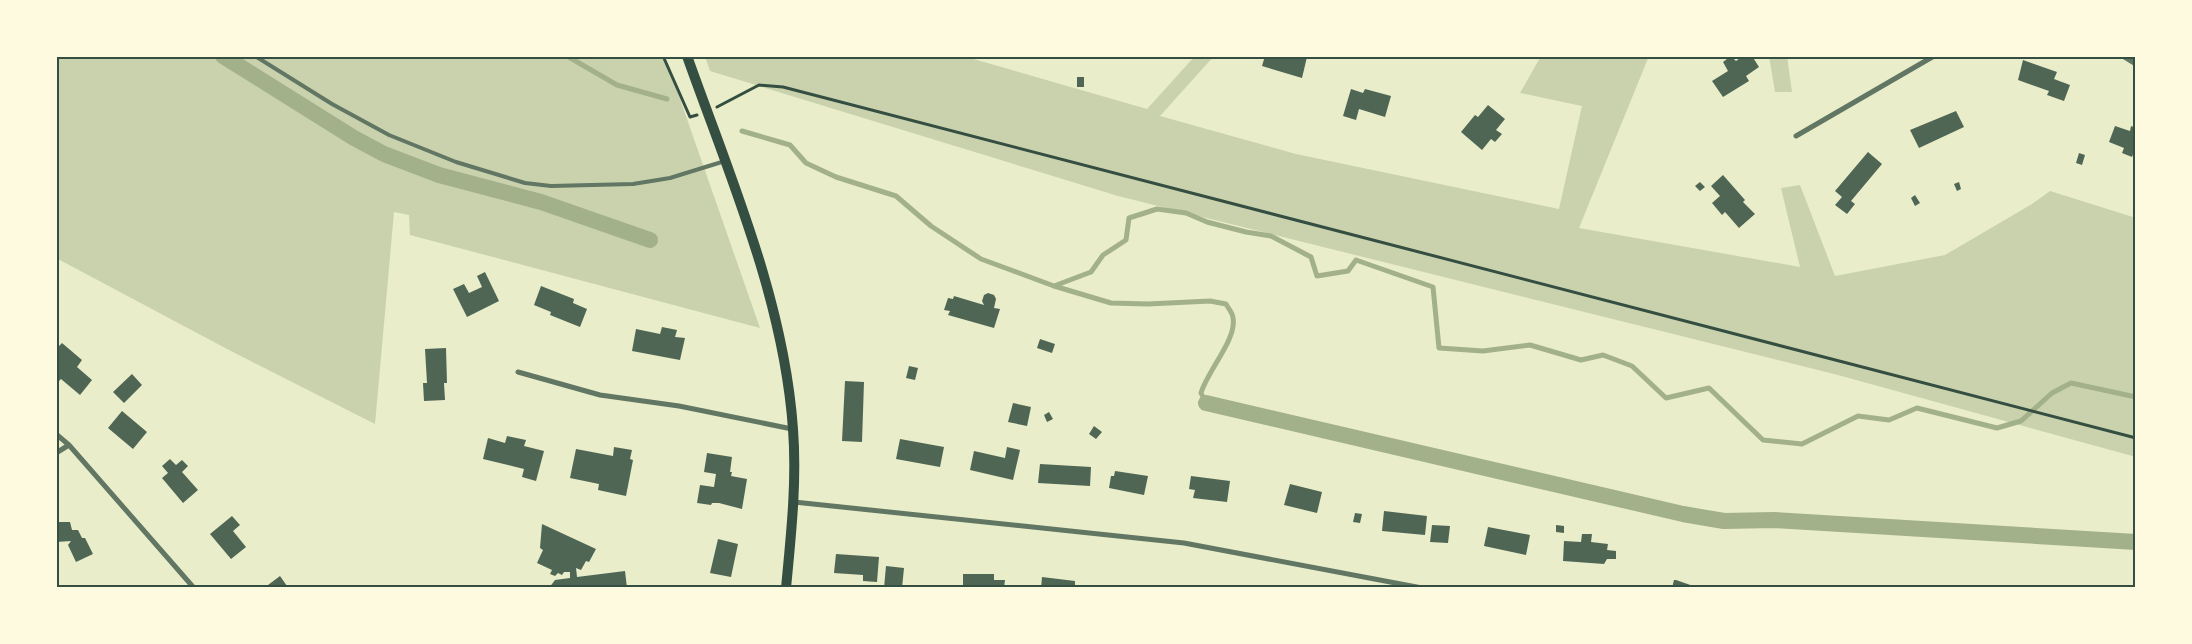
<svg xmlns="http://www.w3.org/2000/svg" width="2192" height="644" font-family="Poppins,sans-serif">
  <style>
    .green { fill: #cad2ad }
    .lines { fill: none; stroke-linecap: round; stroke-linejoin: round }
    .stream { stroke: #a3b18a; stroke-width: 5 }
    .canal { stroke: #a3b18a; stroke-width: 16 }
    .building { fill: #4f6655 }
    .path { stroke: #344e41; stroke-width: 3 }
    .service { stroke: #617663; stroke-width: 4 }
    .minor { stroke: #617663; stroke-width: 5 }
    .secondary { stroke: #344e41; stroke-width: 10 }
    .neatline { fill: none; stroke: #344e41; stroke-width: 2 }
  </style>
  <rect width="100%" height="100%" fill="#e9edc9"/>
  <path class="green" d="M56 56H665L760 328 410 235 409 215 394 212 375 424 229 350 56 258Z
    M705 56H963L1147 109 1195 56H1214L1160 116 1296 154 1559 209 1582 106 1520 93 1541 56H1649L1579 228 1800 267 1781 188 1800 185 1835 276 1945 255 2032 204 2050 191 2136 218V457L1838 375 1118 196 710 71Z
    M1769 56H1787L1792 92H1775Z"/>
  <g class="lines">
    <path class="stream" d="M567 56 617 85 667 99
      M742 131 790 145 806 163 836 177 896 196 931 226 981 259 1054 286 1111 303 1148 304 1210 301 1226 304C1228 308 1233 313 1233 318 1237 339 1208 370 1201 393L1206 403
      M1054 286 1091 272 1103 255 1126 240 1129 218 1157 209 1186 213 1207 222 1246 232 1271 236 1311 257 1317 276 1348 271 1356 260 1433 287 1439 348 1483 351 1530 345 1581 360 1603 355 1632 366 1666 398 1709 388 1763 440 1802 444 1858 416 1889 420 1917 408 1997 428 2021 421 2052 393 2071 383 2136 397"/>
    <path class="canal" d="M223 56 354 138 384 154 439 175 541 202 650 240
      M1206 403 1683 514 1724 521 1774 520 2136 542"/>
  </g>
  <path class="building" d="M1265 56 1307 57 1302 78 1262 66Z
    M1731 56 1736 61 1743 56H1752L1759 67 1746 76 1749 81 1723 97 1712 81 1728 71 1723 62Z
    M2023 60 2057 72 2054 79 2070 85 2064 101 2047 95 2049 91 2018 80Z
    M1077 77H1084V87H1077Z
    M1351 89 1363 93 1365 89 1391 96 1385 117 1359 109 1356 120 1343 116Z
    M1488 105 1505 119 1496 130 1502 134 1495 142 1491 139 1482 150 1461 132 1475 115 1478 117Z
    M1956 111 1964 127 1919 148 1910 130Z
    M2115 126 2130 131 2131 126 2136 128V147L2132 157 2122 153 2124 148 2109 142Z
    M1868 152 1882 164 1851 201 1855 204 1847 214 1835 205 1842 197 1835 191Z
    M2079 153 2085 155 2082 165 2076 163Z
    M1723 175 1745 200 1743 202 1755 214 1739 228 1725 212 1722 215 1712 203 1720 196 1711 186Z
    M1700 182 1705 187 1700 191 1695 186Z
    M1959 182 1961 189 1957 191 1954 184Z
    M1915 195 1920 203 1915 206 1911 198Z
    M485 272 499 301 467 317 453 289 464 284 469 293 482 287 477 276Z
    M541 286 574 299 573 303 587 309 580 327 550 315 551 312 534 305Z
    M988 293 994 295 996 299 994 308 1000 309 994 328 948 315 950 311 944 310 948 298 953 299 954 296 984 305 982 301 984 295Z
    M662 327 677 330 675 337 685 338 680 360 632 351 636 329 660 334Z
    M1040 339 1055 344 1052 353 1037 348Z
    M62 343 82 360 77 367 92 380 80 395 61 379 58 382 56 381V349Z
    M446 348 447 383H444L445 400 424 401 423 383H427L425 349Z
    M909 366 918 368 915 380 906 378Z
    M132 374 142 385 124 403 113 392Z
    M845 381 864 382 862 442 842 441Z
    M1013 403 1031 407 1027 426 1008 422Z
    M122 411 147 432 133 449 108 428Z
    M1049 412 1053 419 1047 422 1044 415Z
    M1094 426 1102 432 1096 439 1089 434Z
    M507 436 526 440 524 446 544 451 536 481 522 477 524 469 483 459 488 438 505 443Z
    M900 439 944 447 940 467 896 459Z
    M614 447 632 450 630 459 633 460 626 496 598 490 599 484 570 478 576 449 613 456Z
    M1007 447 1020 450 1013 480 970 470 974 451 1005 458Z
    M707 453 732 457 730 472H732L731 476 747 479 742 509 719 503H712L711 505 697 503 700 485 714 487 716 474 704 472Z
    M170 459 176 465 182 460 188 466 182 472 198 490 183 503 162 478 168 473 162 466Z
    M1040 464 1091 467 1090 486 1038 483Z
    M1115 471 1148 476 1144 495 1109 488 1111 476H1114Z
    M1191 476 1230 481 1227 502 1193 498 1195 490 1189 489Z
    M1290 484 1322 492 1317 513 1284 505Z
    M1384 511 1427 516 1425 535 1382 531Z
    M1355 513 1362 514 1360 523 1353 522Z
    M232 516 240 525 233 531 246 547 231 559 210 534Z
    M56 522H70L72 530H78L82 538H85L93 554 76 562 68 545 71 541 56 542Z
    M542 524 596 549 589 562 586 561 581 570 576 568 577 577 625 571 627 588H549L555 580 570 578V572H564L562 575 558 573 555 576 550 574 552 570 537 563 543 550 540 548Z
    M1432 525 1450 526 1448 543 1430 542Z
    M1556 525 1564 526V533L1556 532Z
    M1488 527 1530 535 1526 555 1484 546Z
    M1582 534H1592L1591 542 1608 544 1607 550 1616 551V559H1607L1604 564 1563 561 1564 541 1581 542Z
    M718 539 738 544 731 577 710 573Z
    M836 554 879 557 877 582 863 581V575L834 573Z
    M886 566 904 568 902 588H884Z
    M963 574H994V580H1005L1004 588H963Z
    M280 576 287 586 284 588H264Z
    M1042 577 1075 581V588H1041Z
    M1674 580H1676L1699 588H1672Z"/>
  <g class="lines">
    <path class="path" d="M663 56 690 117 697 115
      M717 107 759 85 783 87 2136 438"/>
    <path class="service" d="M255 56 332 104 389 135 456 162 525 183 551 186 633 184 670 178 725 161"/>
    <path class="minor" d="M2123 56 2136 64
      M1796 136 1934 56
      M518 372 600 395 679 406 792 429
      M56 434 69 445 194 588
      M56 453 69 445
      M794 502 1184 543 1422 588"/>
    <path class="secondary" d="M687 56C730 177 784 300 793 429 797 482 791 535 786 588"/>
  </g>
  <rect width="2192" height="644" fill="none" stroke="#fefae0" stroke-width="115"/>
  <rect x="58" y="58" width="2076" height="528" class="neatline"/>
</svg>
